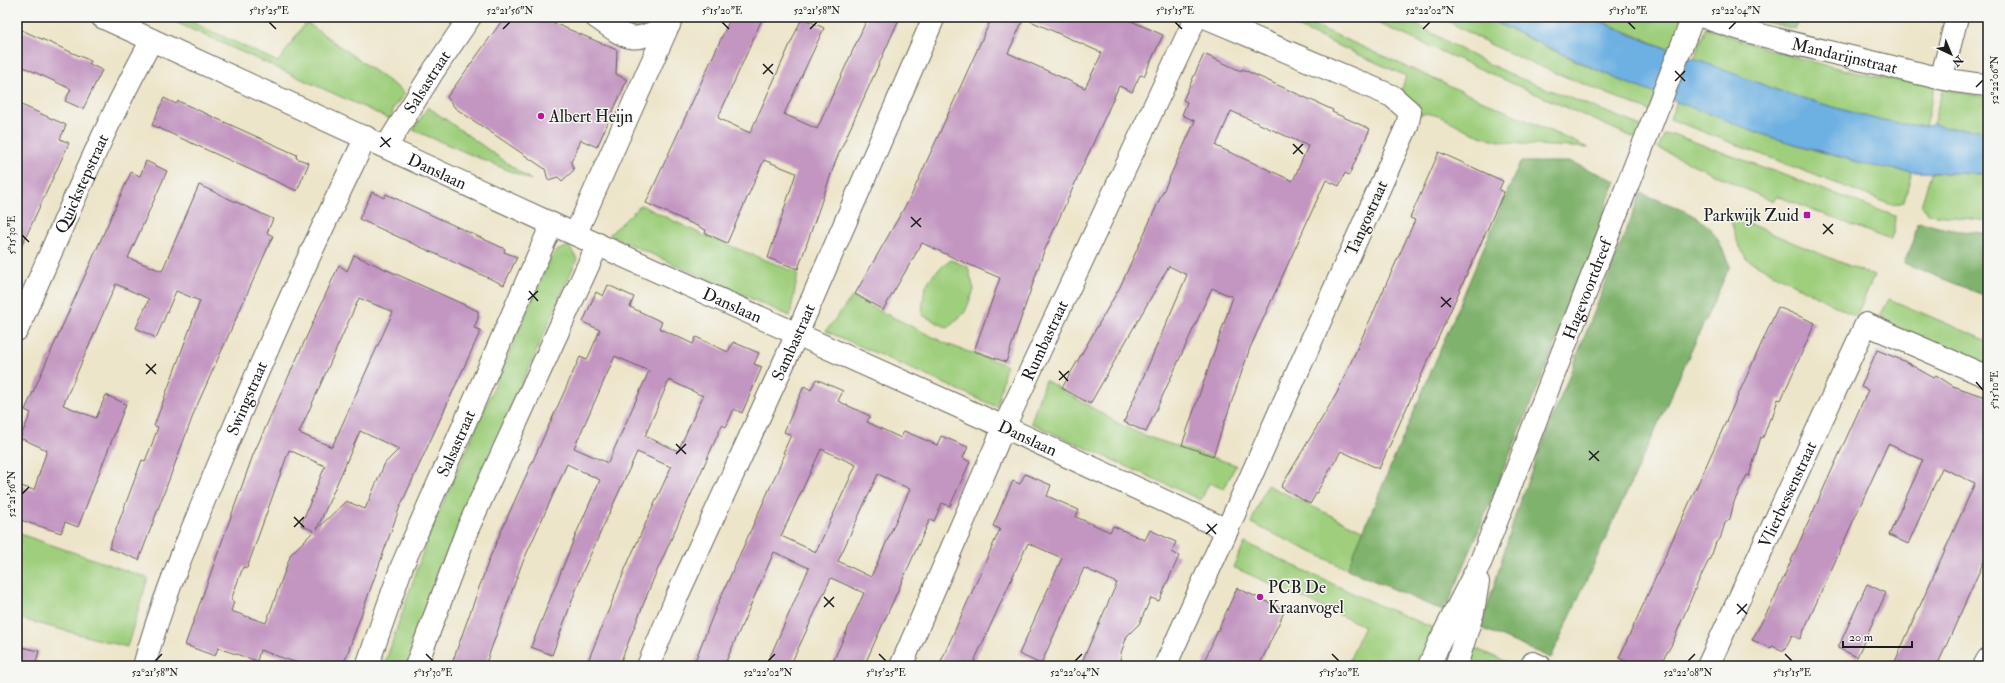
<svg xmlns="http://www.w3.org/2000/svg" width="2005" height="683" font-family="'IM FELL Double Pica',serif">
  <style>
    .green { fill: #9fcf7d; stroke: #5e764c }
    .forest { fill: #7fb26c; stroke: #4e6744 }
    .water { fill: #6db0e2; stroke: #44667f }
    .building { fill: #c396c1; fill-rule: evenodd }
    .lines { fill: none; stroke-linecap: round; stroke-linejoin: round }
    .street-casing { stroke: #656259; stroke-width: 24 }
    .secondary-casing { stroke: #656259; stroke-width: 24 }
    .street { stroke: #fff; stroke-width: 22 }
    .secondary { stroke: #fff; stroke-width: 22 }
    .ticks { fill: none; stroke: #1c1c1c; stroke-width: 1.5 }
    .poi-dot { fill: #b5179e; stroke: #f6f6f2; stroke-width: 1.5 }
    .labels { text-anchor: middle; stroke-width: 3; stroke-linejoin: round; paint-order: stroke }
    .street-label { font-size: 17px; fill: #1c1c1c; stroke: #f6f6f2 }
    .poi-label { font-size: 17px; fill: #1c1c1c; stroke: #f6f6f2; text-anchor: start }
    .neatline { fill: none; stroke: #1c1c1c; stroke-width: 1.5 }
    .ticks-label { font-size: 10px; text-anchor: middle; fill: #1c1c1c }
  </style>
  <rect width="100%" height="100%" fill="#f6f6f2"/>
  <filter id="ink" filterUnits="userSpaceOnUse"><feTurbulence type="fractalNoise" baseFrequency=".025" numOctaves="2"/><feDisplacementMap in="SourceGraphic" scale="8" xChannelSelector="R" yChannelSelector="G"/><feConvolveMatrix kernelMatrix="1 2 1 2 8 2 1 2 1" color-interpolation-filters="sRGB"/></filter>
  <filter id="wash" filterUnits="userSpaceOnUse"><feTurbulence type="fractalNoise" baseFrequency=".012" numOctaves="4" result="noise"/><feDisplacementMap in="SourceGraphic" scale="16" xChannelSelector="R" yChannelSelector="G"/><feGaussianBlur stdDeviation="0.9" result="paint"/><feColorMatrix in="noise" values="0 0 0 0 0 0 0 0 0 0 0 0 0 0 0 0 0 1.4 0 .05"/><feComposite in="paint" operator="in"/></filter>
  <g filter="url(#wash)">
    <rect width="100%" height="100%" fill="#ede5c9"/>
    <path class="green" d="M164 17H181L278 62 306 22 405 93 394 107 390 119Z
      M626 17H658L645 32 620 25Z
      M1275 17H1296L1588 148C1552 145 1510 147 1475 134 1461 128 1432 108 1419 115L1418 104 1401 92 1406 76Z
      M1364 17H1403L1482 61 1522 79 1644 127 1639 140Z
      M1440 17H1485L1550 49 1619 80 1657 94 1650 111 1529 62 1490 44Z
      M1591 17H1679L1685 19 1673 51Z
      M1706 27C1779 56 1858 76 1935 86L1925 127 1882 121 1785 93 1694 59Z
      M1943 88 1988 98V131L1948 128 1933 124Z
      M1677 101C1754 131 1830 160 1912 172L1904 202 1892 205 1670 119Z
      M428 107 531 180 413 130Z
      M1673 134 1895 216 1894 231 1890 240 1777 196 1773 202 1658 148 1664 135Z
      M1931 173 1988 174V221L1928 214 1921 206Z
      M641 205 703 235 798 273 790 316 609 235Z
      M1729 215 1794 243 1874 276 1856 317 1746 259 1737 241Z
      M569 246 577 259 449 549 409 666H384L427 540 551 257 556 251Z
      M951 260 968 267 974 290 965 312 948 328 922 315C924 284 925 279 951 260Z
      M852 297 949 345 1006 365 997 407 826 331Z
      M1889 299 1988 341V368L1884 321 1880 316Z
      M1045 380 1121 425 1145 436 1236 465 1224 489 1209 483 1201 500 1031 423Z
      M1267 485 1364 531 1347 569 1251 523Z
      M17 533 148 578 127 647 17 618Z
      M1245 543 1378 605 1436 629 1422 666H1347L1364 626 1233 567Z
      M1474 648 1516 666H1467Z"/>
    <path class="forest" d="M1745 17H1800L1794 29Z
      M1520 162H1571L1616 181 1604 210 1610 212 1445 612 1347 569Z
      M1641 193C1662 202 1697 212 1711 230 1720 240 1724 254 1730 266L1551 658 1481 628 1519 503Z
      M1922 222C1943 230 1966 232 1988 233V297L1904 263 1914 240 1917 223Z"/>
    <path class="water" d="M1485 17H1591L1636 37 1785 93 1882 121 1925 127 1933 124 1948 128 1988 131V174L1912 172 1872 166 1770 137 1619 80Z"/>
    <g id="blocks">
      <path class="building" d="M509 17H540L617 50 616 74 627 80 597 147 581 140 571 162 574 170 562 181 558 177 548 180 545 169 455 108 447 97 504 18Z
        M731 17H763L718 118 750 133 802 18 824 28 784 114 817 129 868 17H900L836 160 798 269 768 258 796 173 764 160 727 243 705 233 706 230 646 203Z
        M992 17H1122L1163 35 1144 76 1140 75 1132 92 1119 86 1043 254 1006 362 974 351 1000 278 963 262 922 243 883 310 855 294 911 196ZM1024 18 1102 53 1085 88 1008 53Z
        M17 28 91 61 89 64 102 70 83 109 65 101 71 89 17 64Z
        M1204 54 1241 71 1242 69 1333 110 1332 112 1370 129 1349 175 1345 173 1339 186 1326 180 1250 348 1213 456 1182 445 1233 297 1212 288 1146 432 1124 422 1187 275 1169 266 1090 404 1062 388 1120 287 1195 121 1182 115 1187 102 1183 100ZM1231 111 1308 146 1293 181 1216 146Z
        M164 98 176 104 178 101 297 155 296 158 309 163 297 191 152 125Z
        M17 103 66 125 60 139 69 143 17 256Z
        M1439 152 1503 181 1499 190 1504 192 1379 469 1341 451 1310 504 1281 487 1337 393 1415 220 1410 218Z
        M146 161 167 171 128 258 162 271 199 185 273 219 267 233 273 236 195 410 139 560 109 548 142 460 145 461 152 444 158 427 154 426 200 301 176 291 156 338 136 328 149 299 116 284 63 405 96 418 106 395 126 404 78 527 65 522 61 533 17 519V485L34 490 47 450 20 438 31 413 25 410 131 172 140 176Z
        M372 192 384 198 386 194 505 249 504 252 517 257 504 285 359 219Z
        M354 255 478 311V318L474 328 481 330 399 509 343 666H306L260 650 257 661 218 648 215 656 185 645 253 455 339 265 347 271ZM359 298 393 312 332 447 299 433ZM360 431 399 449 385 463 365 509 346 501 317 529ZM289 450 325 466 301 525 314 531 291 554 266 623 231 611 234 602 231 600 243 567 247 568Z
        M608 285 634 297 630 307 662 322 659 328 693 344 696 337 728 352 733 342 759 353 754 364 762 367 742 413 734 409 726 427 722 425 653 580 619 666H586L626 567 671 467 637 452 583 571 552 655 531 647 576 534 600 480 567 464 521 566 485 666H451L490 557 510 511 580 357 587 360 600 330 583 322 596 292 603 296ZM615 356 649 371 608 463 574 448ZM669 380 703 396 678 451 645 436Z
        M1778 307 1815 323 1781 400 1778 399 1772 419 1770 418 1763 438 1761 437 1749 476 1747 475 1734 502 1730 519 1725 523 1720 539 1716 542 1712 554 1699 580 1671 646 1659 666H1637L1619 658Z
        M1877 350 1904 361 1934 378 1936 375 1953 386 1988 398V552L1937 666H1893L1975 483 1942 468 1908 544 1889 535 1923 460 1888 444 1800 639 1792 635 1784 651 1772 646 1771 648 1752 640 1772 603 1868 390 1861 387Z
        M816 379 843 391 838 401 870 416 867 422 901 438 904 431 937 445 941 436 968 447 963 458 970 462 950 506 942 503 934 521 930 519 864 666H831L864 593 831 578 790 666H785L769 659 809 568 774 552 724 666H693L715 610 785 454 783 453 791 435 784 432 804 386 811 390ZM821 449 856 465 816 552 781 536ZM878 474 910 489 871 577 838 561Z
        M1025 474 1051 485 1047 496 1079 510 1076 517 1110 532 1113 526 1145 540 1150 530 1176 542 1172 552 1179 556 1159 601 1151 598 1139 624 1127 636 1121 653 1119 666H1080L1117 583 1084 568 1041 664 1019 654 1062 558 1028 543 972 666H939L1000 529 993 526 1004 500 1013 481 1020 484Z
        M1867 584 1886 593 1857 657 1838 648Z
        M1237 588 1285 610 1259 666H1202Z
        M17 646 39 651 35 666H17Z"/>
    </g>
  </g>
  <g filter="url(#ink)">
    <use href="#blocks" fill-opacity="0" stroke="#656259" stroke-width="1"/>
    <g class="lines">
      <defs>
        <g id="street">
          <path id="s1" d="M102 17 552 224 1004 427 1227 530 1165 666"/>
          <path d="M596 17C628 40 632 45 669 25"/>
          <path d="M1205 17 1392 96 1410 112 1407 126 1227 530"/>
          <path id="s2" d="M1704 17C1755 36 1810 47 1863 60 1904 69 1945 82 1988 85"/>
          <path d="M1943 72 1957 17"/>
          <path id="s3" d="M386 147 434 70 470 17"/>
          <path d="M576 233 672 17"/>
          <path id="s4" d="M17 330C60 233 100 133 152 40"/>
          <path d="M1533 663 1540 666"/>
          <path id="s5" d="M144 666C162 599 190 535 216 471 262 358 312 247 366 137"/>
          <path id="s6" d="M367 666 402 566 552 224"/>
          <path d="M416 666 467 530 598 244"/>
          <path id="s7" d="M648 666 678 594 797 334 934 17"/>
          <path id="s8" d="M901 666 1004 427 1196 17"/>
          <path id="s9" d="M1708 666 1866 324 1988 377"/>
          <path d="M1984 666 1988 659"/>
        </g>
        <g id="secondary">
          <path id="s10" d="M1429 666 1439 643 1481 561 1693 17"/>
          <path d="M1456 666 1473 612 1478 582"/>
        </g>
      </defs>
      <use href="#street" class="street-casing"/>
      <use href="#secondary" class="secondary-casing"/>
      <use href="#street" class="street"/>
      <use href="#secondary" class="secondary"/>
    </g>
  </g>
  <path class="ticks" d="M269 22 276 29M722 22 729 29M1175 22 1182 29M1628 22 1635 29M503 29 510 22M810 29 817 22M1423 29 1430 22M1729 29 1736 22M763 64 773 74M1675 71 1685 81M763 74 773 64M1675 81 1685 71M1976 87 1983 80M381 137 390 147M1293 144 1303 154M380 147 391 138M1293 154 1303 144M911 217 921 227M1823 224 1833 234M911 227 921 218M1823 234 1833 224M22 235 29 242M529 291 538 301M1441 297 1451 307M528 300 538 291M1441 307 1451 298M146 364 156 374M1059 371 1068 381M146 374 156 364M1059 380 1069 371M1976 382 1983 390M676 444 686 454M1589 451 1599 461M676 454 686 444M1589 460 1599 451M22 494 29 487M294 517 304 527M1207 524 1216 534M294 527 304 517M1206 534 1217 524M824 597 834 607M1737 604 1747 614M824 607 834 597M1737 614 1747 604M426 654 433 661M879 654 886 661M1332 654 1339 661M1785 654 1792 661M155 661 162 654M768 661 775 654M1075 661 1082 654M1688 661 1695 654"/>
  <g class="poi-dot">
    <circle cx="541" cy="116" r="4"/>
    <rect x="1803" y="211" width="8" height="8" rx="2"/>
    <circle cx="1260" cy="597" r="4"/>
  </g>
  <g class="labels">
    <g class="street-label">
      <text dy="6" stroke="none"><textPath href="#s2" startOffset="146">Mandarijnstraat</textPath></text>
      <text dy="6" stroke="none"><textPath href="#s3" startOffset="77">Salsastraat</textPath></text>
      <text dy="6" stroke="none"><textPath href="#s1" startOffset="369">Danslaan</textPath></text>
      <text dy="6" stroke="none"><textPath href="#s4" startOffset="160">Quickstepstraat</textPath></text>
      <text transform="translate(1366 218) rotate(-66)" y="6">Tangostraat</text>
      <text dy="6" stroke="none"><textPath href="#s10" startOffset="409">Hagevoortdreef</textPath></text>
      <text dy="6" stroke="none"><textPath href="#s1" startOffset="693">Danslaan</textPath></text>
      <text dy="6" stroke="none"><textPath href="#s8" startOffset="356">Rumbastraat</textPath></text>
      <text dy="6" stroke="none"><textPath href="#s7" startOffset="355">Sambastraat</textPath></text>
      <text dy="6" stroke="none"><textPath href="#s5" startOffset="287">Swingstraat</textPath></text>
      <text dy="6" stroke="none"><textPath href="#s1" startOffset="1017">Danslaan</textPath></text>
      <text dy="6" stroke="none"><textPath href="#s6" startOffset="240">Salsastraat</textPath></text>
      <text dy="6" stroke="none"><textPath href="#s9" startOffset="189">Vlierbessenstraat</textPath></text>
    </g>
    <g class="poi-label">
      <text x="549" y="122">Albert Heijn</text>
      <text x="1799" y="221" text-anchor="end">Parkwijk Zuid</text>
      <text x="1268" y="593">PCB De<tspan x="1268" dy="20">Kraanvogel</tspan></text>
    </g>
  </g>
  <rect width="2005" height="683" fill="none" stroke="#f6f6f2" stroke-width="44"/>
  <g transform="translate(1951 54) rotate(136)" stroke="#f6f6f2" stroke-width="3" paint-order="stroke">
  <path d="M0-3L7 15L0 10L-7 15Z" fill="#1c1c1c"/>
  <text y="-6" font-size="11" font-weight="bold" text-anchor="middle" fill="#1c1c1c">N</text>
  </g>
  <path d="M1843 641v6h69v-6" fill="none" stroke="#1c1c1c" stroke-width="2"/>
  <text x="1849" y="641" font-size="12" fill="#1c1c1c" stroke="#f6f6f2" stroke-width="3" paint-order="stroke">20 m</text>
  <rect x="22" y="22" width="1961" height="639" class="neatline"/>
  <g class="ticks-label">
    <text x="269" y="14">5°15'25"E</text>
    <text x="510" y="14">52°21'56"N</text>
    <text x="722" y="14">5°15'20"E</text>
    <text x="817" y="14">52°21'58"N</text>
    <text x="1175" y="14">5°15'15"E</text>
    <text x="1430" y="14">52°22'02"N</text>
    <text x="1628" y="14">5°15'10"E</text>
    <text x="1736" y="14">52°22'04"N</text>
    <text transform="translate(1994 80) rotate(-90)" y="4">52°22'06"N</text>
    <text transform="translate(11 235) rotate(-90)" y="4">5°15'30"E</text>
    <text transform="translate(1994 390) rotate(-90)" y="4">5°15'10"E</text>
    <text transform="translate(11 494) rotate(-90)" y="4">52°21'56"N</text>
    <text x="155" y="676">52°21'58"N</text>
    <text x="433" y="676">5°15'30"E</text>
    <text x="768" y="676">52°22'02"N</text>
    <text x="886" y="676">5°15'25"E</text>
    <text x="1075" y="676">52°22'04"N</text>
    <text x="1339" y="676">5°15'20"E</text>
    <text x="1688" y="676">52°22'08"N</text>
    <text x="1792" y="676">5°15'15"E</text>
  </g>
</svg>
